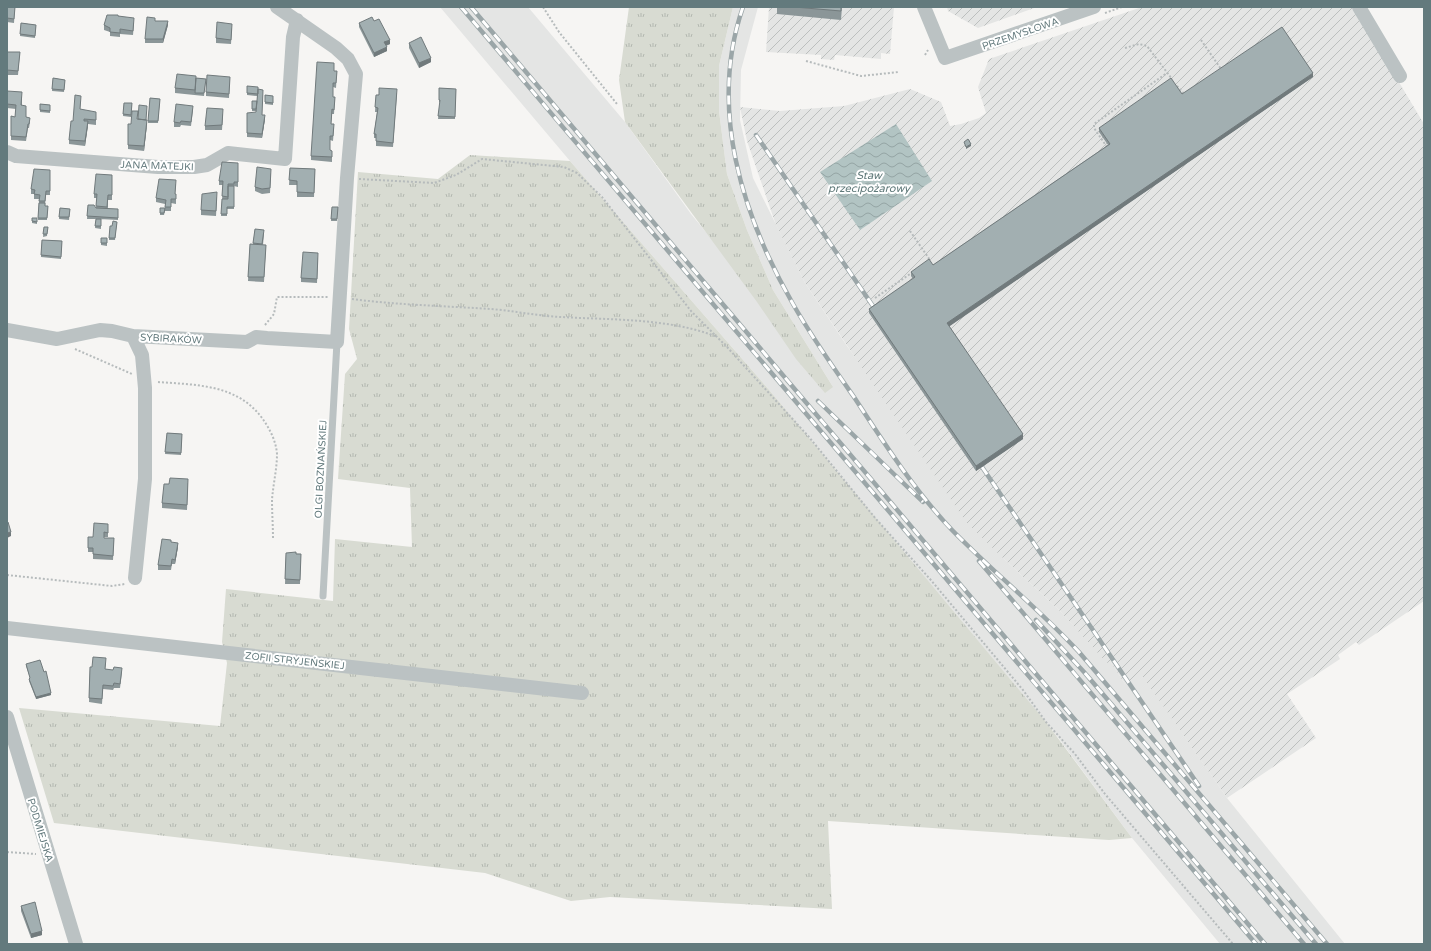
<svg xmlns="http://www.w3.org/2000/svg" width="1431" height="951" font-family="'Varela Round',sans-serif">
  <style>
    .built { fill: #e4e5e4 }
    .industrial { fill: url(#industrial-furrows) }
    .grass { fill: url(#grass-tufts) }
    .water { fill: url(#water-waves) }
    .lines { fill: none; stroke-linecap: round; stroke-linejoin: round }
    .path { stroke: #b6bbbc; stroke-width: 2; stroke-dasharray: 2 2; stroke-linecap: butt }
    .lane { stroke: #bbc2c3; stroke-width: 7 }
    .street { stroke: #bbc2c3; stroke-width: 14 }
    .rail-casing { stroke: #9ba6a8; stroke-width: 4.5 }
    .rail { stroke: #fff; stroke-width: 3; stroke-dasharray: 9; stroke-linecap: butt }
    .wall { fill: #8b9698 }
    .shaded-wall { fill: #717a7c }
    .building { fill: #a2afb1; stroke: #717a7c }
    .labels { text-anchor: middle; stroke-width: 4; stroke-linejoin: round; paint-order: stroke }
    .street-label { font-size: 10px; fill: #637a7d; stroke: #fff }
    .water-label { font-size: 11px; font-style: italic; fill: #5e7878; stroke: #fff }
  </style>
  <defs>
    <pattern id="industrial-furrows" width="10" height="10" patternUnits="userSpaceOnUse"><rect width="10" height="10" fill="#e4e5e4"/><path d="M-1 1l2-2M0 10L10 0M9 11l2-2" fill="none" stroke="#bcbfbe"/></pattern>
    <pattern id="grass-tufts" width="24" height="20" patternUnits="userSpaceOnUse"><rect width="24" height="20" fill="#d8dbd2"/><path d="M3 7l-1-3M5 7V3M7 7l1-3M15 17l-1-3M17 17v-4M19 17l1-3" fill="none" stroke="#b3b7b0"/></pattern>
    <pattern id="water-waves" width="16" height="10" patternUnits="userSpaceOnUse"><rect width="16" height="10" fill="#b2c4c3"/><path d="M0 5q4-4 8 0t8 0" fill="none" stroke="#94a4a4"/></pattern>
  </defs>
  <rect width="100%" height="100%" fill="#f6f5f3"/>
  <path class="built" d="M440 7H528L625 122 691 214 833 387 773 290 747 230 727 174 719 111V66L733 7H758L741 70 740 120 753 178 805 283 847 346 1004 559 1060 611 1107 662 1110 661 1125 684 1141 673 1227 798 1345 944H1220L1132 838 1054 732 770 391 570 161Z"/>
  <path class="industrial" d="M769 7H894L890 54 881 53V59L835 55 834 60 821 59V55L766 52Z
    M947 7H1037L978 28 948 11Z
    M1142 7H1354L1424 124V601L1359 645 1356 642 1338 655 1340 659 1287 694 1316 738 1227 798 1141 674 1125 684 1110 661 1107 663 1060 611 1004 559 966 522 805 283 776 225 747 141 740 107 780 111 844 106 910 89 941 102 950 126 961 124 979 118 986 113 978 87 989 59Z"/>
  <path class="grass" d="M629 7H733L719 66V111L727 174 747 230 773 290 833 387 825 393 796 359 757 302 625 122 619 80Z
    M470 155 570 161 770 391 1046 722 1132 838 1109 840 828 821 832 909 610 897 571 901 485 873 54 823 19 708 220 726 227 663 222 642 226 589 333 601 335 539 412 547 410 488 338 479 345 374 357 359 349 329 358 172 438 179Z"/>
  <path class="water" d="M896 124 932 181 860 230 820 172Z"/>
  <g class="lines">
    <path class="path" d="M543 7 559 32 617 104
      M1105 13 1122 7
      M1201 40 1221 69
      M1125 48 1139 44 1147 46 1172 79
      M925 55 928 50
      M806 61 861 76 899 72
      M1177 86 1184 94
      M1107 147 1094 128V124L1167 73
      M359 179 434 183 456 175 482 159 564 167 577 173 602 197 691 311 727 347 809 437 876 519 930 579 1023 690 1046 722 1075 754 1105 794 1233 944
      M910 231 930 260
      M875 298 913 272
      M352 299C398 305 445 306 491 309 515 311 538 316 561 317 612 320 667 318 715 336
      M265 325 274 314 277 297H328
      M75 349 132 374
      M158 382C196 385 237 384 262 418 270 429 276 441 277 454 277 469 273 485 272 500 272 513 273 526 273 539
      M7 575 112 586 125 584
      M7 852 36 854"/>
    <path class="lane" d="M323 596 337 342"/>
    <path class="street" d="M924 7 945 58 1094 7
      M1359 7 1400 76
      M7 152 16 156 158 167H194L207 165 228 153 285 159 293 37 297 20
      M7 330 57 339 100 330 112 331 133 336 247 342 256 337 267 338 337 342 347 178 356 74 348 59 336 48 277 7
      M133 336 142 355 145 388V479L135 578
      M7 628 582 693
      M7 717 76 944"/>
    <defs>
      <path id="rail" d="M461 7 1256 944
        M471 7 1265 944
        M743 7C708 108 742 215 793 304 811 336 833 367 854 397 884 443 914 490 952 530 993 572 1039 609 1079 652L1327 944
        M756 135 875 309
        M818 401 923 502
        M982 467 1199 786
        M979 561 1304 944
        M1036 620 1084 672 1316 944"/>
    </defs>
    <use href="#rail" class="rail-casing"/>
    <use href="#rail" class="rail"/>
  </g>
  <path class="wall" d="M7 7H15L14 23 7 22Z
    M777 7H842L841 20 777 14Z
    M118 16 134 23 133 35 120 34V37L110 36V32L104 30V25Z
    M374 21 390 44 386 46 387 51 374 57 359 27V23Z
    M21 23 36 25 35 38 20 36Z
    M168 25 163 43H145V39Z
    M232 28 231 44 216 43V38Z
    M409 43 431 62 419 68 409 48Z
    M7 52H20L18 75H7Z
    M334 71H337L336 88 333 87V97H335L334 114H332L331 124 334 128 333 141 330 140V150L332 151V162L311 160V156Z
    M230 77 229 98 206 96V92Z
    M1313 77 949 326 1023 439 976 471 869 313V309L913 279 911 276V272L933 265 1108 145 1099 132V128L1182 94Z
    M53 78 65 80 64 92 52 91Z
    M196 78 206 79 204 96 175 93V88Z
    M247 86 258 89 262 115 265 119 262 138 247 137V133L256 112V111H252V101H257V96L247 95Z
    M439 88 456 89 455 119H438L440 102H439Z
    M7 91 22 97V105L26 118 30 122 29 128H28L26 141 11 140V116L15 117 16 109 7 108Z
    M397 93 393 147 376 146V138H374V134L377 112H375L376 95Z
    M265 95 273 96V105L265 104Z
    M150 98 160 99 158 123H148Z
    M81 100 80 109 96 116V125L88 124 85 146 69 144V140L73 121Z
    M124 103H132L131 117 123 116Z
    M40 104 50 105V113L40 112Z
    M193 110 191 126 181 125 180 127H174V122Z
    M223 114 222 130H205V126Z
    M138 119 147 124 144 151 128 149V124H131Z
    M238 163V187L234 186V209H227V216H221L223 185H219V181Z
    M290 168 315 169 314 197H297V185H289Z
    M50 170V195H46L45 206H48L47 220H38L39 199H34V194H31V189Z
    M271 173 270 193 262 194 255 191V187Z
    M112 175V200H108V209H118V220L100 219H101V229L95 228 96 219H87L88 205 96 208 97 198H94V194Z
    M176 184 175 194H176V204L171 203V211H165L164 215H160V208H165V204L156 202V198Z
    M217 197 216 216 201 215V210Z
    M332 207H338L337 221H331Z
    M60 208 70 209 69 220 59 219Z
    M32 218H37V224L32 223Z
    M117 222 115 240H109V238L112 226Z
    M44 227H48L47 236 43 237Z
    M255 229 264 234 263 245H266L264 282 248 281 250 244H253Z
    M101 238H107V246L101 245Z
    M42 240 62 241 61 259 41 257Z
    M318 257 317 283 301 282V278Z
    M167 433 182 434 181 455 165 454Z
    M188 483 187 510 162 508V503L169 484Z
    M108 524V537H104V538H114L113 560 93 559V552H88V548L93 537Z
    M171 542 178 547 175 564H172L171 570H158V565Z
    M286 553 301 554 300 584H285Z
    M106 663 105 669 122 672 120 688H114L113 690 103 689 102 704 89 702 90 667H92Z
    M26 664 51 695 36 699 29 681V679L30 678 26 666Z
    M21 906 42 935 31 938 21 911Z"/>
  <path class="shaded-wall" d="M168 21V25L163 43V39Z
    M390 40V44L384 46V42Z
    M387 47V51L374 57V53Z
    M431 58V62L419 68V63Z
    M1313 73V77L947 328V323Z
    M265 115V119L262 138V134Z
    M147 120V124L144 151V146Z
    M88 121V126L85 146V141Z
    M971 144V146L966 149V147Z
    M1023 434V439L976 471V466Z
    M11 532V536L7 538V533Z
    M178 543V547L175 564V560Z
    M51 693V695L36 699V697Z
    M42 931V935L31 938V934Z"/>
  <path class="building" d="M7 7H15L14 19 7 18Z
    M794 7H841V11Z
    M107 15H118V16L134 18 133 31 120 29V33L110 32V28L104 25Z
    M147 17 155 18V21H168L163 39H145Z
    M372 17 374 21 379 19 390 40 384 42 387 47 374 53 359 23Z
    M217 22 232 24 231 40 216 38Z
    M21 23 36 25 35 36 20 34Z
    M1282 27 1313 73 947 323 1023 434 976 466 869 309 915 277 911 272 929 259 933 265 1110 144 1099 128 1171 78 1182 94Z
    M421 37 431 58 419 63 409 43Z
    M7 52H20L18 71 7 70Z
    M317 62 334 63V71H337L336 83H333V97H335L334 110 332 109 331 124H334L333 136H330V150L332 151V157L311 156Z
    M177 74 196 76 195 90 175 88Z
    M207 75 230 77 229 94 206 92Z
    M53 78 65 80 64 90 52 89Z
    M196 78 206 79 204 93H195Z
    M247 86 258 87V94L247 93Z
    M379 88 397 89 393 143 376 141V134H374L378 108 375 107 376 95H379Z
    M439 88 456 89 455 117 438 116 440 100H439Z
    M258 89 263 90 262 115H265L262 134 247 133V113L256 112Z
    M7 91 22 92 21 105 26 106V117L30 118 29 124H28L26 137 11 136V116L15 117 16 105 7 104Z
    M75 95 81 96 80 109 96 112V120L84 119V121H88L85 141 69 140 71 121H73Z
    M265 95 273 96V103L265 102Z
    M150 98 160 99 158 121H148Z
    M252 101H257L256 109H252Z
    M124 103H132L131 115 123 114Z
    M40 104 50 105V111L40 110Z
    M176 104 193 106 191 122 181 121 180 123 174 122Z
    M139 105 147 106 146 120 138 119Z
    M207 108 223 109 222 125 205 126Z
    M132 111H138L137 119 147 120 144 146 128 145V124H131Z
    M968 139 971 144 966 147 964 142Z
    M222 162 238 163V182H234V184H228V197L222 196 223 181H219Z
    M257 167 271 169 270 188 262 189 255 187Z
    M290 168 315 169 314 193 297 192V181L289 180Z
    M34 169 50 170V191H46L45 201H39L40 195 34 194 35 190 31 189Z
    M96 174 112 175V195H108L107 207 96 206 97 194H94Z
    M159 179 176 180 175 194H176V199H171V207H165L166 200 156 198Z
    M228 186H234V207H227V214H221L222 199H228Z
    M217 192 216 211 201 210 202 194Z
    M39 203H45V206H48L47 218H38Z
    M88 205H94L96 208 118 209V218L87 216Z
    M332 207H338L337 219H331Z
    M60 208 70 209 69 217H59Z
    M160 208H165L164 213H160Z
    M32 218H37V222L32 221Z
    M96 219H101V226H95Z
    M113 221 117 222 115 238H109L110 226H112Z
    M44 227H48L47 234H43Z
    M255 229 264 230 262 244 253 243Z
    M101 238H107V243H101Z
    M42 240 62 241 61 257 41 255Z
    M250 244 266 245 264 277H248Z
    M303 252 318 253 317 279 301 278Z
    M167 433 182 434 181 453 165 452Z
    M170 478 188 479 187 505 162 503 164 484H169Z
    M8 522 11 532 7 533V523Z
    M94 523 108 524V533L104 532V538H114L113 556 93 554V548H88V537H93Z
    M162 539 171 540V542L178 543 175 560 172 559 171 566 158 565Z
    M296 552V554H301L300 580 285 579 286 553Z
    M93 657 106 658 105 669 113 670 114 667 122 668 120 684 114 683 113 686 103 685 102 699 89 698 90 667H92Z
    M40 660 44 672 46 671 51 693 36 697 29 679 30 678 26 664Z
    M35 902 42 931 31 934 21 906Z"/>
  <g class="labels">
    <g class="street-label">
      <text transform="translate(1020 33) rotate(-19)" y="4">PRZEMYSŁOWA</text>
      <text transform="translate(157 165) rotate(2)" y="4">JANA MATEJKI</text>
      <text transform="translate(171 338) rotate(3)" y="4">SYBIRAKÓW</text>
      <text transform="translate(320 469) rotate(-87)" y="4">OLGI BOZNAŃSKIEJ</text>
      <text transform="translate(295 660) rotate(6)" y="4">ZOFII STRYJEŃSKIEJ</text>
      <text transform="translate(41 830) rotate(73)" y="4">PODMIEJSKA</text>
    </g>
    <g class="water-label">
      <text x="869" y="179">Staw<tspan x="869" dy="13">przecipożarowy</tspan></text>
    </g>
  </g>
  <rect width="1431" height="951" fill="none" stroke="#637a7d" stroke-width="16"/>
</svg>
